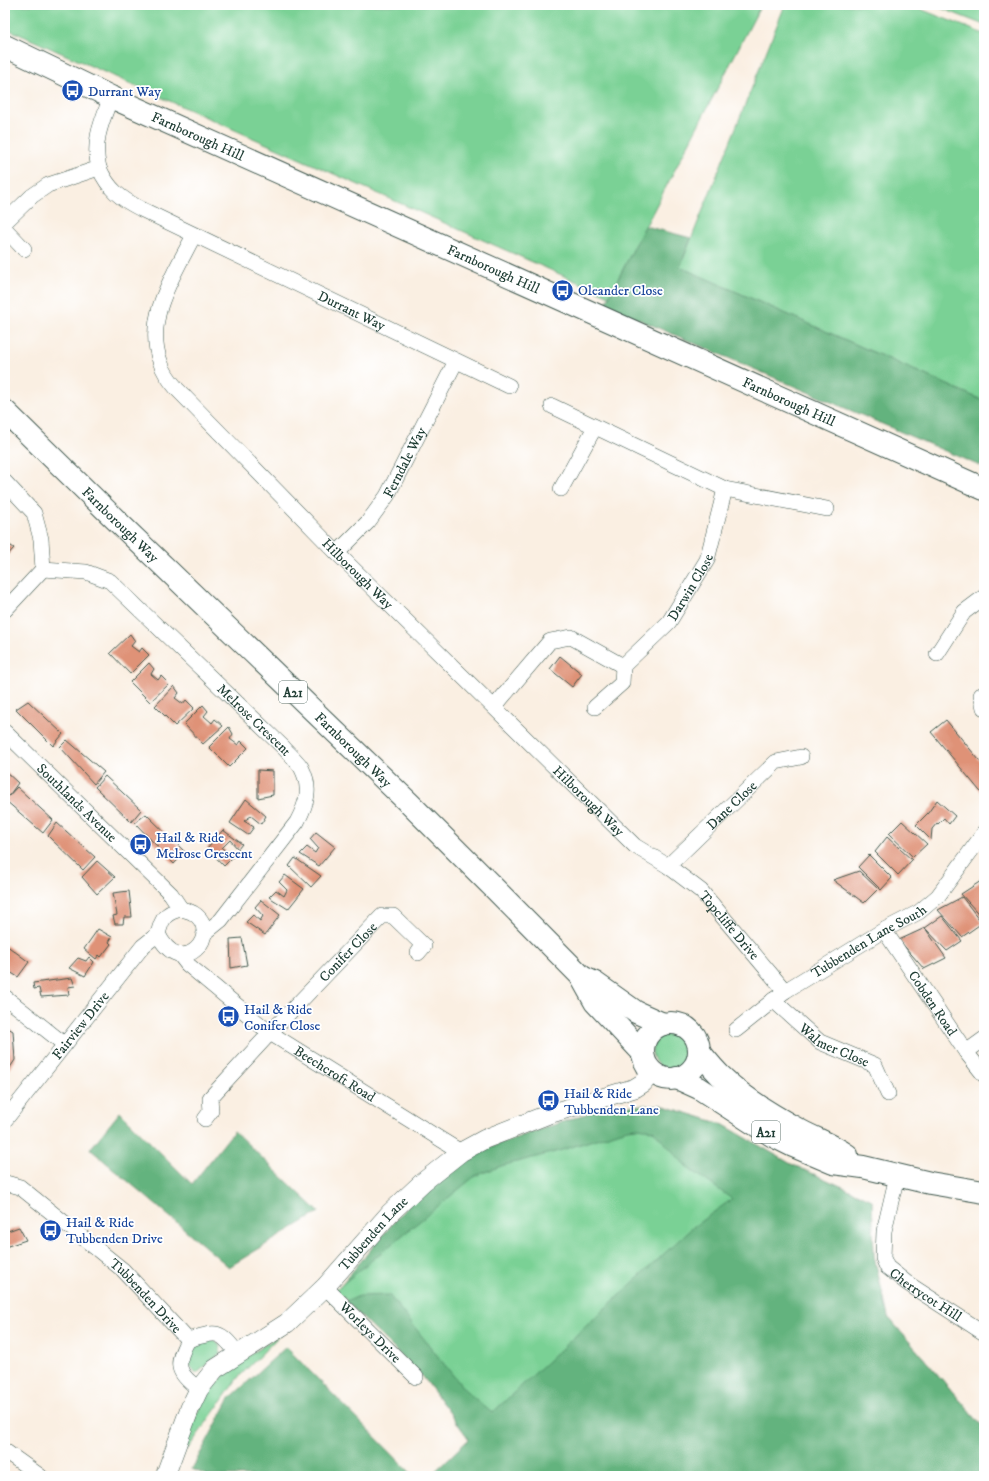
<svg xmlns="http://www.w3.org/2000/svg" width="989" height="1481" font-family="'IM FELL DW Pica',serif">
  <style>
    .green { fill: #7ad195; stroke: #4c8764 }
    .forest { fill: #63b37e; stroke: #417859 }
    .building { fill: #df9277 }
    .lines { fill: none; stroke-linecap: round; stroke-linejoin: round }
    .minor-casing { stroke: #40584e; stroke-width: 16 }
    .tertiary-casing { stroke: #40584e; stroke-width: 20 }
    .secondary-casing { stroke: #40584e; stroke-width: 24 }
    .trunk-casing { stroke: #40584e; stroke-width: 24 }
    .minor { stroke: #fff; stroke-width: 15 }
    .tertiary { stroke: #fff; stroke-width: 19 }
    .secondary { stroke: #fff; stroke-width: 22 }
    .trunk { stroke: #fff; stroke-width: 22 }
    .labels { text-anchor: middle; stroke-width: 3.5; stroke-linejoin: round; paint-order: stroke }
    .shield { fill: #fff; stroke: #627771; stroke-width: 1 }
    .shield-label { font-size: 13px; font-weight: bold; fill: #1f3d34 }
    .transit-label { font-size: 14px; fill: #164399; stroke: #fff; text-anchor: start }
    .street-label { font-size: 14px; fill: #1f3d34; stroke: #fff }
  </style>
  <rect width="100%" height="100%" fill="#fff"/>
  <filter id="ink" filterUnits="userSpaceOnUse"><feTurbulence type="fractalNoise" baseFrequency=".025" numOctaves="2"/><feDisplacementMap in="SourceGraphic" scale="8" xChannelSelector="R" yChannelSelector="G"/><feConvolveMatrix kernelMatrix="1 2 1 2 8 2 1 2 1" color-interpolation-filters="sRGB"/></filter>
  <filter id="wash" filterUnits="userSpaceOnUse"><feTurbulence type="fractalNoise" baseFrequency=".012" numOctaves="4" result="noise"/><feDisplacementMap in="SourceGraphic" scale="16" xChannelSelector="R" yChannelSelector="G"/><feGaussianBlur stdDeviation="0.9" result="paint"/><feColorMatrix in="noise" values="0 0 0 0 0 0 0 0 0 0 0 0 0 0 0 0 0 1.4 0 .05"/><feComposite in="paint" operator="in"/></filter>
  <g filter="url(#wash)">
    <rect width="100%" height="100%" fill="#faefe2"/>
    <path class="green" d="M5 5H761L609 296 5 28Z
      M785 5H910L984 34V401L680 267Z
      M933 5H984V25Z
      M652 1051a19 19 0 1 1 38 0a19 19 0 1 1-38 0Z
      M661 1105 722 1124 791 1164 872 1200 874 1256 888 1317 982 1426 984 1424V1476L469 1439 424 1378 335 1289 339 1287 481 1150 609 1106Z
      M281 1334 237 1379 187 1450 186 1438 203 1400 229 1369Z
      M213 1339C219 1343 221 1347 220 1354L196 1374 191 1368 187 1359C194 1346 199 1343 213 1339Z"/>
    <path class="forest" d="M645 226 691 238 680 267 984 401V458L980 466 605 305Z
      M661 1105 722 1124 791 1164 872 1200 874 1256 888 1317 984 1428V1476H430L469 1439 424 1378 346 1302 359 1296 389 1295 464 1389 492 1413 693 1227 732 1199 686 1166 653 1130 637 1128 627 1129 559 1151 501 1166 475 1176 339 1287 425 1185 481 1150 609 1106Z
      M120 1112 192 1184 234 1131 319 1212 229 1267 90 1149Z
      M286 1347 414 1476H208L192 1469 230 1398Z"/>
    <g id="blocks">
      <path class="building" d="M5 542 14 548 5 558Z
        M130 634 135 641 131 646 139 652 142 648 149 655 130 674 110 653Z
        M560 656 582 674 572 687 550 669Z
        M149 663 154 669 151 674 158 680 161 676 169 684 150 702 130 682Z
        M174 686 179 693 175 698 183 704 186 700 194 708 175 726 155 706Z
        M28 701 63 734 53 746 16 709Z
        M203 705 208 711 204 716 212 723 215 719 223 726 203 744 184 724Z
        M946 720 984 766V796L931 732Z
        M229 727 233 734 230 739 238 745 241 741 248 748 229 767 209 747Z
        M67 740 104 772 94 784 60 747Z
        M258 770 273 771V795L258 798Z
        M5 771 18 783 8 797 5 794Z
        M105 776 141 810 131 822 95 787Z
        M17 787 53 820 43 833 5 800Z
        M246 799 266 816 261 824 251 816 244 821 254 827 248 835 230 823Z
        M937 800 955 816 949 824 944 818 938 824 937 823 932 829 931 840 916 825 928 813Z
        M146 814 185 852 174 864 135 823Z
        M902 821 927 844 913 857 889 834Z
        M57 823 95 857 83 870 48 836Z
        M223 830 242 844 238 849 230 840 222 848 233 857 224 866 207 848Z
        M316 832 335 847 319 866 300 854 307 847 315 853 318 848 310 839Z
        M887 837 912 860 898 875 875 852Z
        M869 855 892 878 881 890 858 867Z
        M295 858 321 876 311 887 289 866Z
        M97 861 115 877 97 894 82 877Z
        M859 871 878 889 864 903 833 880Z
        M285 875 304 889 288 909 269 897 276 890 284 896 287 890 279 882Z
        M981 881 984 885V920L961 894Z
        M129 891 132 917H124L123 924H115L113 916 117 915 113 893Z
        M962 897 982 923 962 937 938 910Z
        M261 900 280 915 265 935 246 922 253 915 260 921 263 916 255 907Z
        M942 916 962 941 947 951 925 928Z
        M925 928 946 958 924 969 899 940Z
        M98 929 112 937 109 942 111 944 101 957 99 955 96 959 84 949Z
        M242 938 247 965 231 968 230 939Z
        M6 945 29 962 18 977 5 969V947Z
        M89 957 94 962 85 976 69 968 78 958 86 961Z
        M72 978 75 986 68 987 69 995 41 997 39 988 34 989 33 983Z
        M5 1026 13 1031 15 1060 5 1075Z
        M19 1227 26 1240 5 1247V1232Z"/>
    </g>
  </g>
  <g filter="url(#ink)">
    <use href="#blocks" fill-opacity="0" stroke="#40584e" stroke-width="1"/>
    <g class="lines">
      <defs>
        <g id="minor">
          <path id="s1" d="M99 168C109 190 120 198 141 209L509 386"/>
          <path d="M5 222 32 196 48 185 99 168C92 142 102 121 111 97"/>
          <path d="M5 229 24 249"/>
          <path id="s2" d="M194 235C175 273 144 317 160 361 163 371 170 381 177 389L337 553 635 846 668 866 701 891 785 991"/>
          <path d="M552 406 725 489 827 509"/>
          <path d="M5 482 34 513 41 539 43 569"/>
          <path d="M561 489 595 427"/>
          <path id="s3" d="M337 553 368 522 387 496 456 361"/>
          <path id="s4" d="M43 569 86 572 110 581 284 748C289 754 297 761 301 767 312 788 307 803 297 822L221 920 205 933"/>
          <path d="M5 610 43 569"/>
          <path d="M937 654 964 612 984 597"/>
          <path d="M981 695 984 708"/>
          <path id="s5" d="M494 707 550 641 571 637 623 666 669 622 707 560 725 489"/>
          <path d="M595 707 622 683 623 666"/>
          <path id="s6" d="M5 732 171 894 181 909"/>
          <path id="s7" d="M668 866 776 762 801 757"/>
          <path d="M181 909C185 910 190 911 193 913 224 932 182 983 158 934 162 918 165 913 181 909Z"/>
          <path id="s8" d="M884 930 966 1052 984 1075"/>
          <path id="s9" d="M180 955 187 964 270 1033 461 1152"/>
          <path d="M5 997 64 1044"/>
          <path id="s10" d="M773 1000 820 1042 875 1065 888 1094"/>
          <path id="s11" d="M736 1030 785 991 884 930 919 912 938 896 984 833"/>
          <path d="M966 1052 984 1039"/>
          <path id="s12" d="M205 1119 211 1111 210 1098 270 1033 382 916H393L424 946 418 953"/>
          <path id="s13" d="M5 1120 143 946 158 934"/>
          <path id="s14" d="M897 1176 884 1231 883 1258 887 1267 907 1283 984 1333"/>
          <path id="s15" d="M6 1183 20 1187 123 1270 188 1340"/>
          <path id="s16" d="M325 1287 416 1377"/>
          <path d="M199 1389C176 1373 175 1364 188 1340 217 1331 219 1329 238 1354"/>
          <path d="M5 1451 40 1476"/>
        </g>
        <g id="tertiary">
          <path id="s17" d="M165 1476 190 1408 199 1389 215 1369 287 1323 325 1287 390 1213 423 1182 461 1152 485 1139 549 1114 635 1088 643 1083 652 1072"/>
        </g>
        <g id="secondary">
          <path id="s18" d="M5 46 111 97 984 489"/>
        </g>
        <g id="trunk">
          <path id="s19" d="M5 411 119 523 409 803 496 890 580 975 595 1002 643 1053"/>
          <path d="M582 977 595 983 636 1012 663 1024"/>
          <circle cx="671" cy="1051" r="28"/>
          <path d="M699 1051C707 1061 715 1071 724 1079 745 1099 775 1117 801 1131 816 1139 833 1145 847 1155"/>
          <path d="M677 1078 699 1088 773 1136 793 1146 833 1163 863 1167 930 1183 984 1192"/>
        </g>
      </defs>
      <use href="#minor" class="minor-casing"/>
      <use href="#tertiary" class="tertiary-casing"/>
      <use href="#secondary" class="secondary-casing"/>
      <use href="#trunk" class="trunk-casing"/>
      <use href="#minor" class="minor"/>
      <use href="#tertiary" class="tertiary"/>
      <use href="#secondary" class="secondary"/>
      <use href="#trunk" class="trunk"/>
    </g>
  </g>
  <defs>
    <symbol id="bus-disc" viewBox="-11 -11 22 22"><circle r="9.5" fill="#1a4fb4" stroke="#fff"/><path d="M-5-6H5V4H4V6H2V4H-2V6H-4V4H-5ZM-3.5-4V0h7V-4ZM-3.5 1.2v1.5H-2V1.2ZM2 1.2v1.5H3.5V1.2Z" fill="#fff"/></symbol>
  </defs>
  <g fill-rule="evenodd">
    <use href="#bus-disc" x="60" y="78" width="25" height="25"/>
    <use href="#bus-disc" x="550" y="278" width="25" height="25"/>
    <use href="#bus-disc" x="128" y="832" width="25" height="25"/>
    <use href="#bus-disc" x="216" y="1004" width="25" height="25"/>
    <use href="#bus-disc" x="536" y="1088" width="25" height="25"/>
    <use href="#bus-disc" x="38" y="1218" width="25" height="25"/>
  </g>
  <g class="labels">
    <g class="shield">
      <rect x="279" y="681" width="28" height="22" rx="3"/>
      <rect x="752" y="1121" width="28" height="22" rx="3"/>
    </g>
    <g class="shield-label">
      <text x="293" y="697">A21</text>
      <text x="766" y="1137">A21</text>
    </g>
    <g class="transit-label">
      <text x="88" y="96">Durrant Way</text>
      <text x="578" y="295">Oleander Close</text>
      <text x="156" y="842">Hail &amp; Ride<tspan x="156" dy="16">Melrose Crescent</tspan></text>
      <text x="244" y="1014">Hail &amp; Ride<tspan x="244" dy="16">Conifer Close</tspan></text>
      <text x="564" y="1098">Hail &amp; Ride<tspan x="564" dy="16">Tubbenden Lane</tspan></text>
      <text x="66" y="1227">Hail &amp; Ride<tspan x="66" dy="16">Tubbenden Drive</tspan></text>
    </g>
    <g class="street-label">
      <text dy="5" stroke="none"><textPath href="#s18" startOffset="213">Farnborough Hill</textPath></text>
      <text dy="5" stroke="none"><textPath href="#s18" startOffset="537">Farnborough Hill</textPath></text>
      <text dy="5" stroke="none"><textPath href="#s1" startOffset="294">Durrant Way</textPath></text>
      <text dy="5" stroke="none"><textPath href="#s18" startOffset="861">Farnborough Hill</textPath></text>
      <text dy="5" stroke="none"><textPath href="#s3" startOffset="114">Ferndale Way</textPath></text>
      <text dy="5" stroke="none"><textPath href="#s19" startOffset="162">Farnborough Way</textPath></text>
      <text dy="5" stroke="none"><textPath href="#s2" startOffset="426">Hilborough Way</textPath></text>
      <text dy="5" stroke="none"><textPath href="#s5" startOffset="272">Darwin Close</textPath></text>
      <text dy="5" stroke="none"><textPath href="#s4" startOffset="269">Melrose Crescent</textPath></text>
      <text dy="5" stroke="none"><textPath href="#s19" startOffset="486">Farnborough Way</textPath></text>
      <text dy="5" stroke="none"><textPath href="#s2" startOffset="750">Hilborough Way</textPath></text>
      <text dy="5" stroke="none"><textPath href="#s6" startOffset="101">Southlands Avenue</textPath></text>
      <text dy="5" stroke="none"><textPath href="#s7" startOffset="88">Dane Close</textPath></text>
      <text dy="5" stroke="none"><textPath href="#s2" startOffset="939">Topcliffe Drive</textPath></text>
      <text dy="5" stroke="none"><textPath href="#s11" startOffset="160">Tubbenden Lane South</textPath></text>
      <text dy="5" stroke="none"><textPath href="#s12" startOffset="224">Conifer Close</textPath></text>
      <text dy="5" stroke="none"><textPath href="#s8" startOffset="88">Cobden Road</textPath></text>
      <text dy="5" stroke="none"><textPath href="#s13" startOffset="121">Fairview Drive</textPath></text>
      <text dy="5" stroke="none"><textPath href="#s10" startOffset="77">Walmer Close</textPath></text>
      <text dy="5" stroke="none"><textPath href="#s9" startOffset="196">Beechcroft Road</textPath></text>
      <text dy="5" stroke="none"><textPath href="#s17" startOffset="329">Tubbenden Lane</textPath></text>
      <text dy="5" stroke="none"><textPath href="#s14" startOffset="141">Cherrycot Hill</textPath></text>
      <text dy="5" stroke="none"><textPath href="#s15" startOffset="181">Tubbenden Drive</textPath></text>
      <text dy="5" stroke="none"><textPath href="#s16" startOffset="64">Worleys Drive</textPath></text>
    </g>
  </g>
  <rect width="989" height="1481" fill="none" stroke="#fff" stroke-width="20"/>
</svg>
